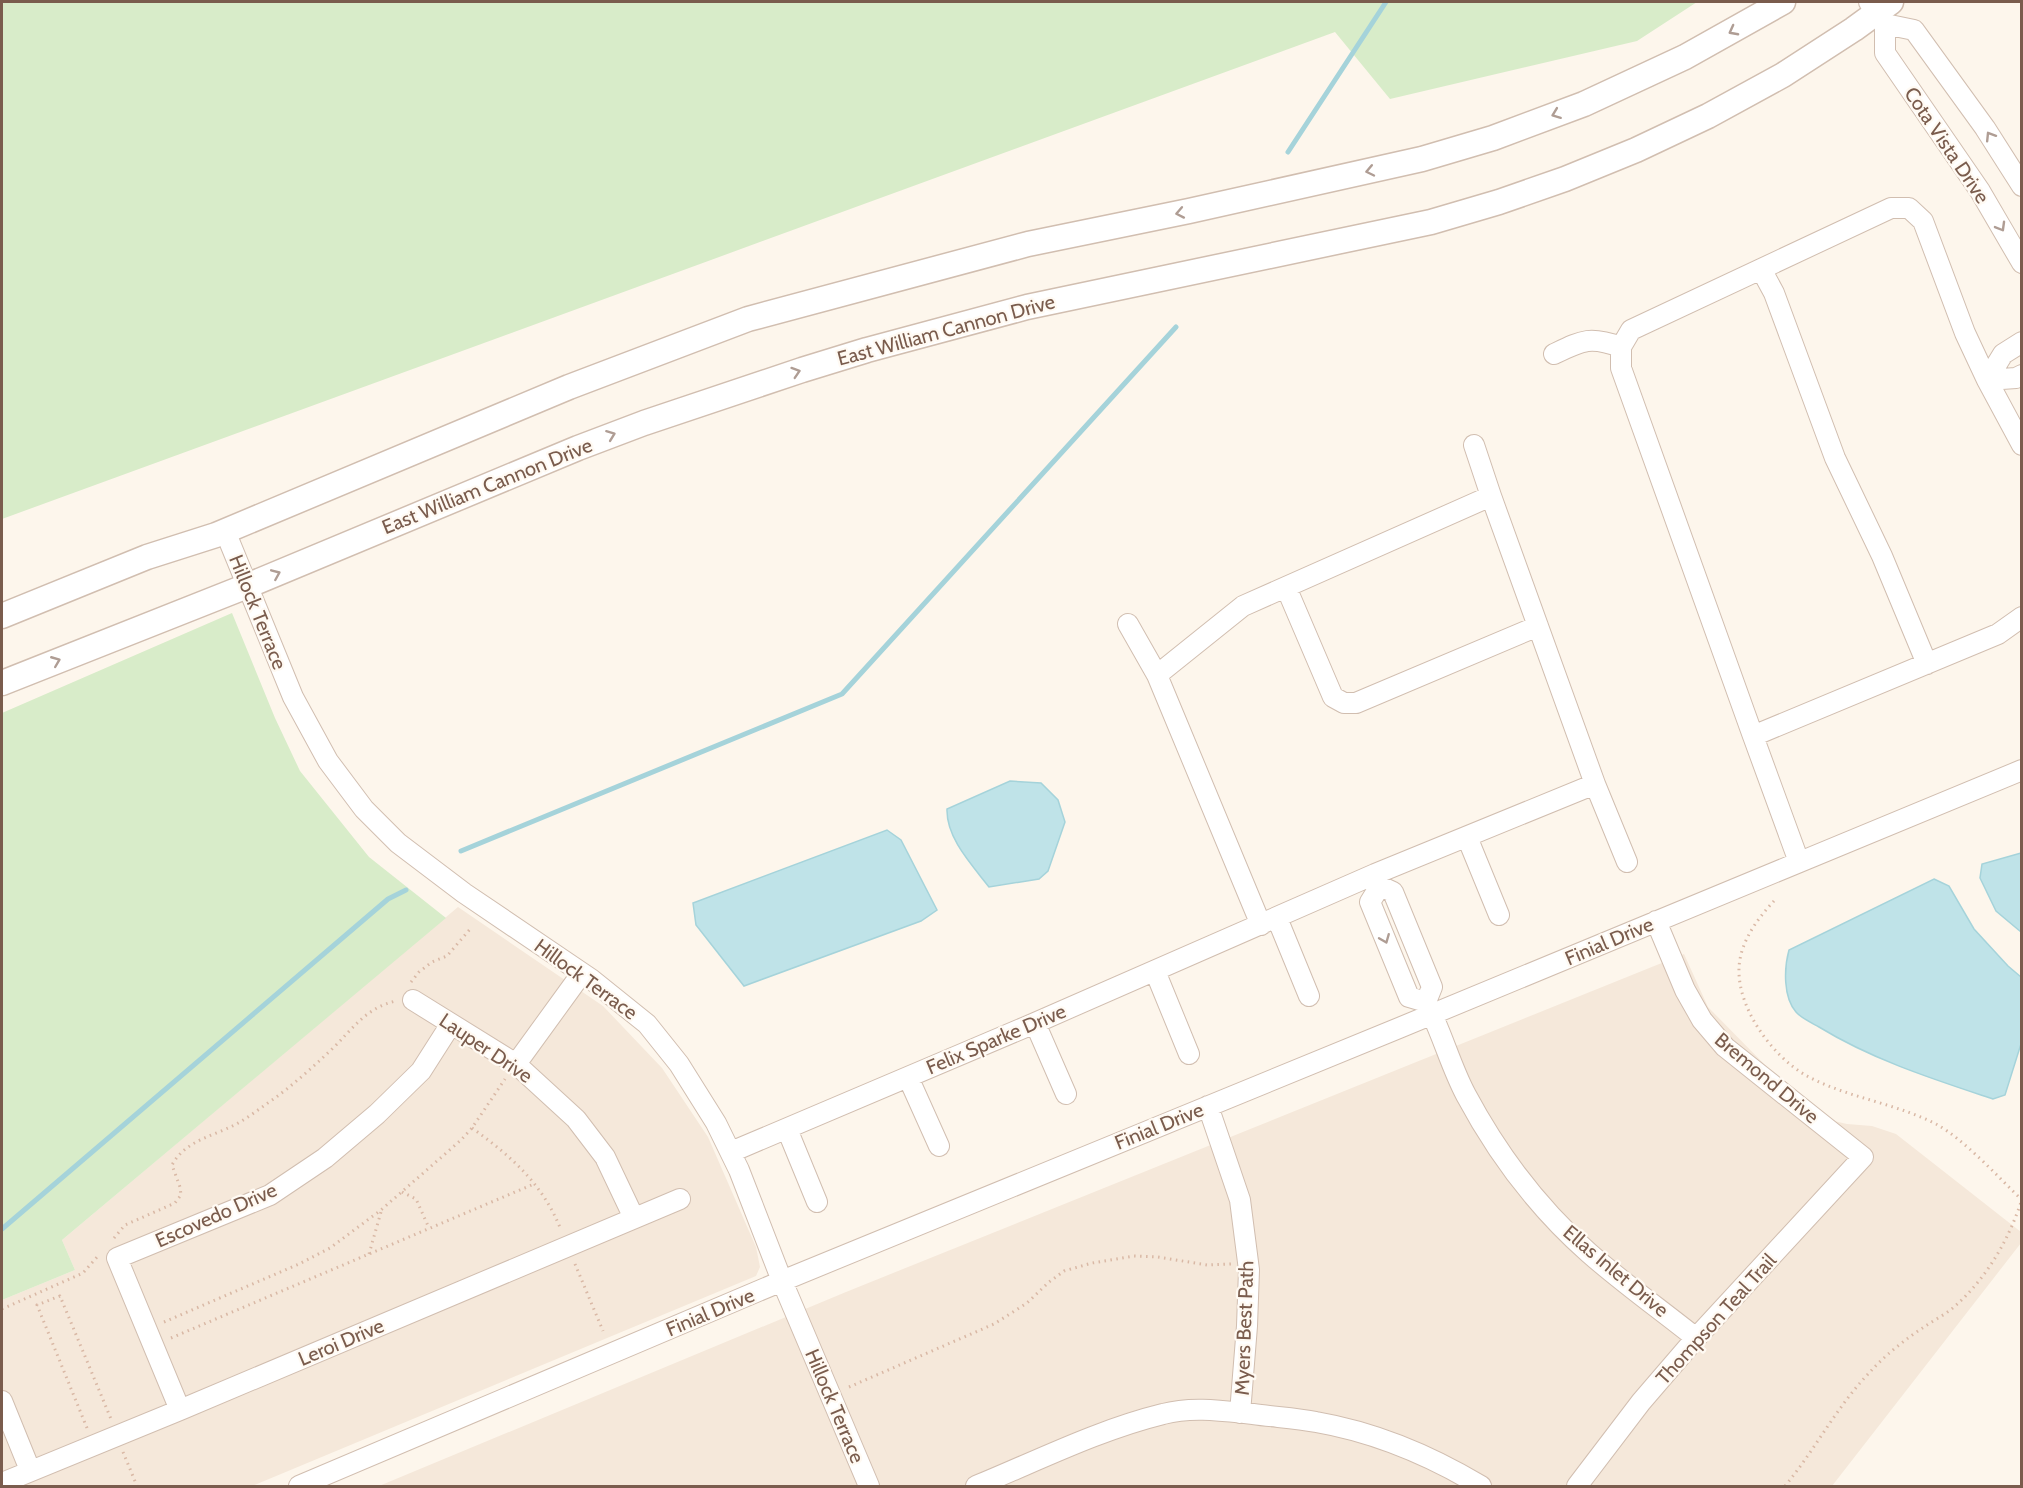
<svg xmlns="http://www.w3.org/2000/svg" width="2023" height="1488" font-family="Cabin,sans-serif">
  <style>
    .residential { fill: #f5e8da }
    .green { fill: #d8ecc9 }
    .water { fill: #bfe3e8; stroke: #a5d3da; stroke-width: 1.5 }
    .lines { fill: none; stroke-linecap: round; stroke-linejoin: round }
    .stream { stroke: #a5d3da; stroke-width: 5 }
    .minor-casing { stroke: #d1beb0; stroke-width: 22 }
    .tertiary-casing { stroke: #d1beb0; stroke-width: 27 }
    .path { stroke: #d9b8a5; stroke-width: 3; stroke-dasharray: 1.5 4.5; stroke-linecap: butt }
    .minor { stroke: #fff; stroke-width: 20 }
    .tertiary { stroke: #fff; stroke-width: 24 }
    .oneway { stroke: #af9d94 }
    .labels { text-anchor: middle; stroke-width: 4.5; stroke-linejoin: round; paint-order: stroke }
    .street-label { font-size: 20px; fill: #7a5c4d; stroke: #fffaf3 }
  </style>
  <rect width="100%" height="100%" fill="#fdf6ec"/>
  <path class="residential" d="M458 907 603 1006 662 1068 708 1137 756 1247 760 1267 756 1276 252 1486H2V1300L75 1270 62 1240Z
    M1684 954 1708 1007 1765 1065 1834 1121 1847 1124 1872 1126 1896 1134 2021 1232V1243L1832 1486H379L846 1292Z"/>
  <path class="green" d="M2 2H1697L1637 41 1390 99 1335 32 2 519Z
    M232 613 275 718 300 771 369 857 446 918 62 1240 75 1270 2 1300V713Z"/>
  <path class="water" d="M1010 781 1041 783 1058 800 1065 822 1048 871 1039 879 989 887C972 865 946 838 947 809Z
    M887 830 901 840 937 910 921 921 744 986 696 925 693 903Z
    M2021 853H2022L2021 932 1996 911 1980 878 1982 864Z
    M1934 879 1949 886 1974 929 2008 966 2021 977V1044L2005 1095 1993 1099C1933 1079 1873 1060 1819 1027 1812 1023 1801 1018 1796 1012 1783 997 1784 968 1789 950Z"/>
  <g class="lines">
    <path class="stream" d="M1288 152 1386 2
      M461 851 842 694 1176 327
      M2 1229 388 899 406 890"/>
    <defs>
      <path id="minor" d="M1869 2 1885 24V53L1980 191 2022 263
        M1885 24 1914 30 1985 128 2022 186
        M1761 269 1774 293 1835 458 1882 556 1927 664
        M2022 342 2003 354 1987 380 2016 378 2022 375
        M1554 354C1583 340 1590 336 1621 347
        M1474 445 1491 496
        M2022 445 1987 380 1965 333 1923 221 1909 208H1891L1631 330 1621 347V368L1753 736 1998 634 2022 617
        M225 531 293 697 328 761 364 809 398 843 464 893 591 979 647 1024 679 1064 716 1123 739 1170 782 1281 869 1486
        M1286 587 1333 697 1344 703H1356L1538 626
        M1128 624 1157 675
        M1753 736 1799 862
        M1595 784 1627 862
        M1467 837 1499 915
        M1380 886 1370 902 1409 997 1426 1002C1442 1032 1450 1065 1466 1095 1497 1153 1538 1208 1589 1253 1623 1283 1661 1310 1696 1338
        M1277 918 1309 996
        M1261 925 1157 675 1243 606 1491 496 1595 784 1375 874 1380 886 1393 892 1432 987 1426 1002
        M1155 971 1189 1054
        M413 1000 516 1064 576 1119 605 1157 634 1218
        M1035 1023 1066 1094
        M516 1064 582 973
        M908 1077 939 1146
        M1208 1106 1240 1200 1249 1270 1247 1326 1240 1413
        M787 1129 817 1202
        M731 1152 1035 1023 1375 874
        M2 1401 30 1470
        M180 1410 117 1258 270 1195 325 1158 377 1114 421 1071 451 1024
        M2 1483 180 1410 680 1199
        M299 1486 782 1281 1399 1028 2022 770
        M976 1486C1037 1461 1098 1430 1163 1414 1192 1406 1224 1411 1253 1414 1274 1417 1296 1418 1316 1422 1374 1432 1431 1456 1481 1486
        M1577 1486 1641 1402 1696 1338 1863 1157 1725 1047 1702 1020 1685 990 1656 921"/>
      <path id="tertiary" d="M2 616 147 557 216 535 569 387 748 319 1028 244 1189 211 1422 159 1493 138 1584 104 1685 57 1783 2
        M2 683 247 586 578 448 644 423 802 370 867 350 1027 307 1431 222 1499 202 1565 179 1636 150 1708 116 1783 75 1854 29 1891 2"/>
    </defs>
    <use href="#minor" class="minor-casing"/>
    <use href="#tertiary" class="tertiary-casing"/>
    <path class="path" d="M1774 901C1759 917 1744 937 1740 959 1732 1002 1771 1056 1807 1076 1848 1098 1895 1103 1936 1124 1965 1140 1997 1176 2022 1200
      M411 982 419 972 432 962 447 956 471 928
      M472 1128C511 1156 543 1184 561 1230
      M402 1192 416 1199 429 1228
      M114 1238 125 1225 175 1203 181 1195 180 1187 172 1165C186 1139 216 1136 240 1122 252 1115 263 1106 275 1098 294 1084 313 1067 331 1050 353 1029 365 1008 396 1001
      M369 1254 381 1212
      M575 1264 603 1331
      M2 1309 83 1273 98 1256
      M164 1322 299 1264 330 1248 381 1210 461 1140 472 1128 505 1079
      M171 1338 534 1184
      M849 1387 994 1324 1027 1303 1049 1282 1064 1271 1092 1263 1134 1256 1158 1257 1207 1265 1231 1264
      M87 1428 37 1305 60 1296 111 1419
      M123 1452 137 1486
      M1785 1486C1815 1450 1837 1406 1870 1372 1886 1354 1907 1338 1927 1325 1936 1319 1946 1314 1954 1307 1986 1279 2009 1240 2022 1199"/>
    <use href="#minor" class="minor"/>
    <use href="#tertiary" class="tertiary"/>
  </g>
  <defs><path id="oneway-chevron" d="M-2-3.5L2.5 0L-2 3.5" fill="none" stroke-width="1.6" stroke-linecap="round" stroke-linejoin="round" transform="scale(1.5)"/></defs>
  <g class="oneway">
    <use href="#oneway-chevron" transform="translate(1733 31) rotate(152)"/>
    <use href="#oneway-chevron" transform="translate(1556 114) rotate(159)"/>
    <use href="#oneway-chevron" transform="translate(1990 136) rotate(-122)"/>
    <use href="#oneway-chevron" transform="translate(1370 171) rotate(168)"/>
    <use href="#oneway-chevron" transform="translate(1180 213) rotate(169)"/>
    <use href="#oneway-chevron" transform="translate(2001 227) rotate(60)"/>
    <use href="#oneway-chevron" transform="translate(796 372) rotate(-18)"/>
    <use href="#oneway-chevron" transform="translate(611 435) rotate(-21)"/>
    <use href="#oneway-chevron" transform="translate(276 574) rotate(-23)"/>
    <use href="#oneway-chevron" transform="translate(56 661) rotate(-22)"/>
    <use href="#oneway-chevron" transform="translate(1385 939) rotate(68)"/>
  </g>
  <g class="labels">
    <g class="street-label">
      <text transform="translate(1947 145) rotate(56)" y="7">Cota Vista Drive</text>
      <text transform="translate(946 330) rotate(-15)" y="7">East William Cannon Drive</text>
      <text transform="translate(487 486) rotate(-22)" y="7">East William Cannon Drive</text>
      <text transform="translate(258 612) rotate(68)" y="7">Hillock Terrace</text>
      <text transform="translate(1609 941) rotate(-23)" y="7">Finial Drive</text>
      <text transform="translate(586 979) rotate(36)" y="7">Hillock Terrace</text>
      <text transform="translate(996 1039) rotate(-23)" y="7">Felix Sparke Drive</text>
      <text transform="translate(486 1048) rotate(34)" y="7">Lauper Drive</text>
      <text transform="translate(1767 1078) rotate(40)" y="7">Bremond Drive</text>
      <text transform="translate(1159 1126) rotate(-22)" y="7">Finial Drive</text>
      <text transform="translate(216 1215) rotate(-24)" y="7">Escovedo Drive</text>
      <text transform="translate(1616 1271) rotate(40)" y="7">Ellas Inlet Drive</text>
      <text transform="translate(710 1312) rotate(-23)" y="7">Finial Drive</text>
      <text transform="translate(1716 1319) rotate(-48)" y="7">Thompson Teal Trail</text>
      <text transform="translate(1244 1328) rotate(-88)" y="7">Myers Best Path</text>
      <text transform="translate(341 1342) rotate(-23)" y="7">Leroi Drive</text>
      <text transform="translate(835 1406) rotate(67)" y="7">Hillock Terrace</text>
    </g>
  </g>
  <rect width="2023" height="1488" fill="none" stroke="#7a5c4d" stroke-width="6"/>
</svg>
